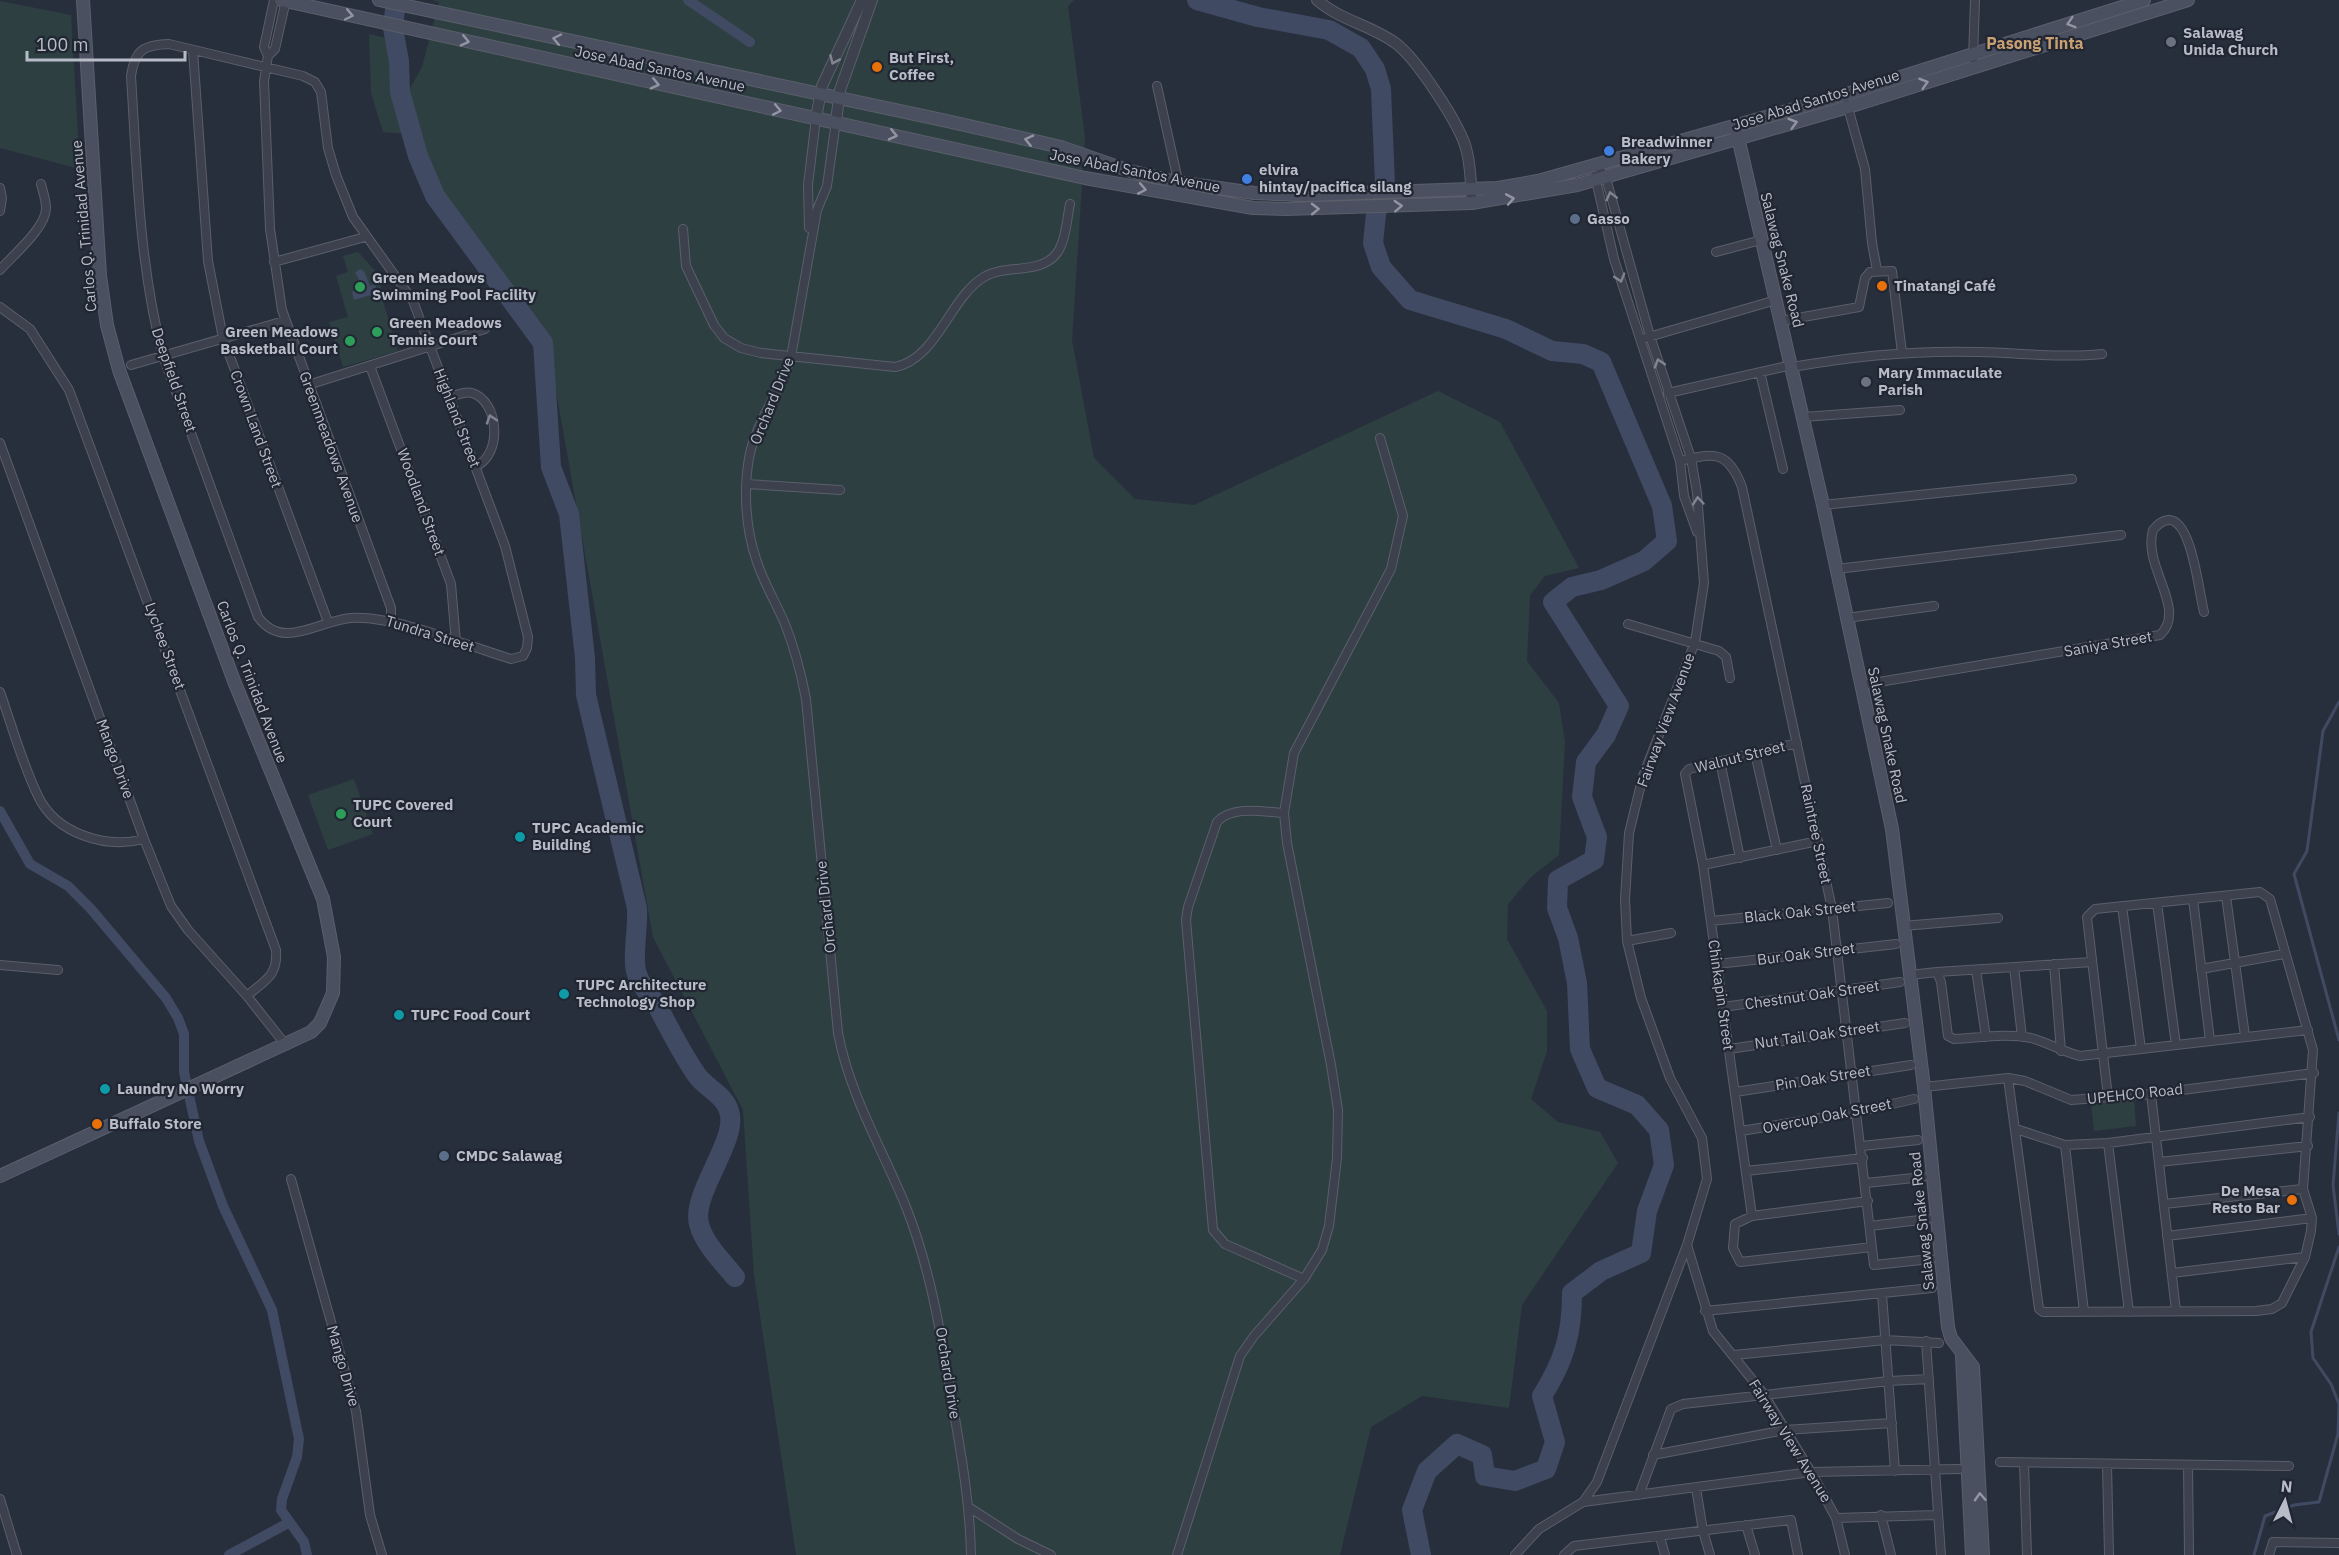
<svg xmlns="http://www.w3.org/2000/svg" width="2339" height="1555" font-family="'IBM Plex Sans',sans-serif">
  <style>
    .green { fill: #2e3f42 }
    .water { fill: #404b63 }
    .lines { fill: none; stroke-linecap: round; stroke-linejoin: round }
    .stream { stroke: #404b63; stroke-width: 3 }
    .canal { stroke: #404b63; stroke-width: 10 }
    .river { stroke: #404b63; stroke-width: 20 }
    .minor-casing { stroke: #5a5f6b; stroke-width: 10 }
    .tertiary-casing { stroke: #5a5f6b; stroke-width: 12 }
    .secondary-casing { stroke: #5a5f6b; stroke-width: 14 }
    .minor { stroke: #3c414d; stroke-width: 8 }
    .tertiary { stroke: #3c414d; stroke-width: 10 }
    .secondary { stroke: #4a505f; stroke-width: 12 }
    .oneway { stroke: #9296a3 }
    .oneway2 { stroke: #808591 }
    .worship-dot { fill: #6b7280; stroke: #202632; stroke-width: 2 }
    .food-dot { fill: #e8710a; stroke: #202632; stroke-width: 2 }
    .shop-dot { fill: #3f7fe0; stroke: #202632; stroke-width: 2 }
    .service-dot { fill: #5c6f8a; stroke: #202632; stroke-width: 2 }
    .leisure-dot { fill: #2e9e5b; stroke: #202632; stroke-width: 2 }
    .culture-dot { fill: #0f9aa8; stroke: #202632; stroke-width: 2 }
    .labels { text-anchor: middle; stroke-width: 4.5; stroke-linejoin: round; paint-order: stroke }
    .poi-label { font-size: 15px; font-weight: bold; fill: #b8bcc8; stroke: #202632; text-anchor: start }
    .street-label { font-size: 15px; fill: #b8bcc8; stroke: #202632 }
    .neighbourhood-label { font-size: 16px; font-weight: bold; fill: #c9a072; stroke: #202632 }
  </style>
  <rect width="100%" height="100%" fill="#282f3c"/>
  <path class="green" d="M433 0H1074L1068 6 1085 138 1072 340 1094 458 1135 499 1194 505 1438 391 1500 422 1579 568 1545 576 1530 595 1527 661 1559 703 1565 742 1559 855 1531 877 1508 904 1507 939 1547 1011V1051L1531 1099 1558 1122 1600 1132 1618 1163 1522 1305 1509 1408 1422 1396 1371 1427 1340 1555H796L754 1275 743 1110 653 937 547 340 441 189 420 138 409 90 422 67 439 2Z
    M0 1 71 15 80 169 0 148Z
    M369 34 390 39 406 134 383 132 371 93Z
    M358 252 380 276 382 298 398 351 343 367 329 322 348 317 336 276 348 272 343 256Z
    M354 779 373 834 328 850 308 795Z
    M2134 1099 2136 1126 2094 1131 2091 1103Z"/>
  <path class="water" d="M360 269 364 271 370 286 375 284 377 293 354 300 352 292 356 290 354 284 359 279 355 273Z"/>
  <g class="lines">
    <path class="stream" d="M2339 702 2323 731 2307 851 2294 874 2339 1040
      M2339 1113 2333 1185 2339 1234
      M2339 1247 2311 1332 2313 1358 2331 1384 2339 1404
      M2254 1555 2265 1516 2294 1505 2319 1502 2338 1434 2339 1404"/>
    <path class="canal" d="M688 0 750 42
      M0 811 30 864 68 886 91 909 166 998 178 1018 184 1034V1072L199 1141 223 1206 272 1310 299 1439 297 1457 282 1499 281 1510 304 1542 307 1555
      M229 1555 290 1522"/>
    <path class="river" d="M396 0 393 28 399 61 400 92 418 156 435 196 543 343 551 467 569 514 585 658 586 695 637 908C638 927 634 945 635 963 635 981 649 992 658 1007 670 1030 681 1052 696 1074 705 1088 724 1094 729 1111 739 1140 691 1193 699 1224 704 1244 723 1262 735 1277
      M1197 0 1258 17 1329 30 1361 48 1375 69 1381 89 1385 184 1376 214 1373 243 1381 267 1410 300 1506 329 1552 351 1583 354 1601 362 1662 506 1667 541 1644 561 1601 580 1572 587 1553 602 1619 706 1606 735 1586 762 1582 797 1597 837 1594 860 1558 880 1557 908 1568 938 1577 983 1580 1049 1597 1088 1637 1105 1659 1130 1664 1165 1647 1211 1641 1253 1601 1271 1572 1293C1572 1335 1564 1361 1542 1396L1555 1442 1546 1469 1515 1481 1485 1476 1482 1455 1457 1444 1427 1471 1412 1510 1421 1555"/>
    <defs>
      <path id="minor" d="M286 0 275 49 268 56 264 81 270 229 282 310 391 608V622
        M169 44 303 76 315 82 321 92 328 148 336 175 353 217 413 301 505 546 528 637 527 648 523 656 511 659C468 646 394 615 351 618 317 621 283 651 258 617L163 356C139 265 137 170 131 76 135 50 143 45 169 44Z
        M193 51 208 261 223 338 328 622
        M268 56 264 47 274 0
        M1973 59 1975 0
        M1157 86 1177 176 1176 185
        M1847 104 1865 169 1872 243 1877 270
        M836 121 827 186 817 210 791 357C781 390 758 419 750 453 743 487 745 528 757 562 764 583 776 603 785 624 795 649 801 673 806 699L838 1033C850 1096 882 1148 906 1207 931 1270 941 1335 952 1401 961 1453 970 1503 971 1555
        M1595 176 1614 259 1680 461 1684 496 1697 532
        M0 188 2 198 0 211
        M809 228 808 185 816 118
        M683 229 686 266 714 325 724 338 741 348 761 353 895 367C937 359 950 297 984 277 1005 264 1041 275 1057 253 1066 240 1067 218 1070 204
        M1716 252 1761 240
        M274 262 365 237
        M0 270C13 255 46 228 46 208 46 200 43 192 41 184
        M0 307 30 329 69 390 276 950C278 976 265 980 247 996
        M1781 321 1859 307 1865 278 1870 272 1892 271 1902 353
        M1645 338 1776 300
        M131 365 284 321
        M370 366 451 584 456 642
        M1792 367C1854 356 1916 350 1979 352 2021 353 2061 358 2102 354
        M1760 372 1783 469
        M308 385 485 329
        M1668 393 1783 367
        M450 397C457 395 465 391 472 393 498 400 504 454 475 467
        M1803 417 1900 410
        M0 443 144 839 171 906 188 930 247 996 285 1044
        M1680 461C1715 452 1728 451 1742 487L1832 909 1874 1265 1931 1259
        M747 484 840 490
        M1823 505 2072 479
        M1837 569 2121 535
        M1847 618 1934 606
        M1628 624 1719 651 1726 657 1730 678
        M1861 685 2160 635C2188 609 2142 567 2153 530 2157 525 2161 521 2168 520 2192 518 2199 594 2204 612
        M0 692C12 726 22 763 38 796 56 834 106 849 144 839
        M1755 753 1777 850
        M1720 761 1740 858
        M1284 813C1263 812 1232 805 1217 822L1188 907 1186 920 1213 1230 1225 1244 1304 1279
        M1703 865 1818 841
        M2226 896 2245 1036
        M2193 899 2210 1041
        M2157 903 2176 1045
        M2122 906 2141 1049
        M1711 921 1888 903
        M1903 926 1998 918
        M1627 941 1671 933
        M1717 964 1896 944
        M2054 964 2061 1051
        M0 965 58 970
        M2014 967 2022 1037
        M2201 969 2284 954
        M1976 970 1986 1037
        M1937 972 2092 962
        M1910 975 1937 972 1941 982 1948 1036 1954 1039C1979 1038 2006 1033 2031 1038 2047 1042 2063 1052 2080 1056L2308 1030
        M1723 1007 1900 982
        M1729 1049 1905 1023
        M2008 1078 2039 1309 2043 1312 2256 1311 2272 1309 2282 1303 2305 1257 2311 1231 2312 1218 2303 1189 2313 1050 2270 899 2260 892 2095 909 2087 917 2108 1097
        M1924 1087 2008 1078 2025 1081 2071 1100 2151 1094 2314 1073
        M1735 1092 1911 1065
        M2151 1094 2176 1311
        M2016 1129 2065 1145 2108 1143 2310 1117
        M1741 1131 1857 1112 1914 1099
        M2108 1143 2129 1312
        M2065 1145 2084 1312
        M1862 1146 1918 1140
        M2159 1162 2308 1146
        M1746 1171 1863 1158
        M291 1179 356 1411 370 1515 382 1555
        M1866 1183 1923 1177
        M1868 1201 1752 1216 1735 1224 1733 1248 1740 1262 1872 1247
        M2164 1204 2303 1189
        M1752 1216 1703 865 1685 774 1689 769 1797 743
        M1870 1226 1928 1219
        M2167 1236 2312 1218
        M1687 1245 1713 1331 1763 1393 1811 1472 1836 1518 1845 1555
        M2172 1273 2305 1257
        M1882 1294 1895 1471
        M1705 1311 1932 1288
        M1926 1341 1941 1555
        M1734 1355 1885 1340 1939 1343
        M1653 1455 1785 1430 1892 1423
        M2000 1462 2289 1466
        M2024 1463 2027 1555
        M2107 1464 2109 1555
        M2188 1465 2189 1555
        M1696 1488 1703 1531 1710 1555
        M1639 1495 1671 1409 1683 1404 1889 1381 1929 1379
        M0 1499 17 1555
        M1583 1502 1811 1472 1959 1469
        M970 1508 1018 1539 1051 1555
        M1881 1515 1891 1555
        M1836 1518 1937 1515
        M1746 1525 1755 1555
        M1660 1537 1665 1555
        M1177 1555 1240 1356 1254 1336 1304 1279 1322 1250 1329 1226 1337 1158 1338 1110 1331 1065 1287 843 1284 813 1294 753 1391 569 1403 516 1380 438
        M1515 1555 1539 1529 1583 1502 1597 1482 1687 1245 1707 1179 1702 1138 1670 1078 1641 998 1627 941 1625 899 1629 833 1643 776 1695 642 1704 583 1697 493 1691 458 1650 336 1606 178 1597 166
        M1564 1555 1574 1546 1791 1520 1798 1555
        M2269 1555 2273 1542 2339 1543"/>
      <path id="tertiary" d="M1317 0C1340 20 1370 25 1394 42 1415 56 1462 127 1467 152 1471 169 1471 186 1472 203
        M816 118 822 86 862 0
        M836 121 840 90 872 0"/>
      <path id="secondary" d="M281 0 1085 178 1253 208 1286 209 1472 203 1577 185 1848 107 2188 0
        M379 0 947 121 1061 147 1130 171 1177 182 1254 193 1304 195 1498 188 1538 181 1844 95 2144 0
        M1737 133 1823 505 1892 829 1924 1087 1948 1327 1951 1338 1973 1367 1983 1555
        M0 1176 311 1032 320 1023 333 993 334 957 323 899 234 681 119 370 107 325 100 276 83 0
        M1962 1356 1972 1555"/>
    </defs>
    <use href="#minor" class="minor-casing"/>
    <use href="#tertiary" class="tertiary-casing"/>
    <use href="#secondary" class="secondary-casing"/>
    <use href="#minor" class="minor"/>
    <use href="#tertiary" class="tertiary"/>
    <use href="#secondary" class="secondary"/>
  </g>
  <defs><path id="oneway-chevron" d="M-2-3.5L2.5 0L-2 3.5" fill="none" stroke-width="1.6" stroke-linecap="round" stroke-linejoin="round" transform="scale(1.5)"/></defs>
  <g class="oneway">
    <use href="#oneway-chevron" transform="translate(349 15) rotate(12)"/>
    <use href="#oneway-chevron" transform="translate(2071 23) rotate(163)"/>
    <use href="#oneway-chevron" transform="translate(557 39) rotate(-168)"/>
    <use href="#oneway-chevron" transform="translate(465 41) rotate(13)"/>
    <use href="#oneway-chevron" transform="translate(1924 83) rotate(-17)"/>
    <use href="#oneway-chevron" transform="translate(655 84) rotate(13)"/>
    <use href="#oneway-chevron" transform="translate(777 110) rotate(11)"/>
    <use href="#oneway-chevron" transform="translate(1793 123) rotate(-16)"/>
    <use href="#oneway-chevron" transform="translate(893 135) rotate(13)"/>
    <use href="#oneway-chevron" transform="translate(1029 140) rotate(-167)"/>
    <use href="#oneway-chevron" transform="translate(1142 189) rotate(11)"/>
    <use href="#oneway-chevron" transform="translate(1510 199) rotate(-10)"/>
    <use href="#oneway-chevron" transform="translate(1398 206) rotate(-3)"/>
    <use href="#oneway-chevron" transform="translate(1315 209) rotate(-1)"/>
    <use href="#oneway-chevron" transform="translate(1980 1497) rotate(-93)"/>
  </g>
  <g class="oneway2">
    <use href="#oneway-chevron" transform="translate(834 60) rotate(114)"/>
    <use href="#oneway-chevron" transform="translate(1611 196) rotate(-104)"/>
    <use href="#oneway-chevron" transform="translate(1620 278) rotate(73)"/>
    <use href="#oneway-chevron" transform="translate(1659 363) rotate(-108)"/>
    <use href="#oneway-chevron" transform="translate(491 419) rotate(-108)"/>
    <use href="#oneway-chevron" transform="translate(1698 501) rotate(-95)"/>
  </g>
  <g class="worship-dot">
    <circle cx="2171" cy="42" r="6"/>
    <circle cx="1866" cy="382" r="6"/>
  </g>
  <g class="food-dot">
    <circle cx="877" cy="67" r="6"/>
    <circle cx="1882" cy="286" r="6"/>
    <circle cx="97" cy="1124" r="6"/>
    <circle cx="2292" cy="1200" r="6"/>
  </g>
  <g class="shop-dot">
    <circle cx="1609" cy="151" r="6"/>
    <circle cx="1247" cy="179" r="6"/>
  </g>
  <g class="service-dot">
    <circle cx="1575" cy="219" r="6"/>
    <circle cx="444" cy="1156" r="6"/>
  </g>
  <g class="leisure-dot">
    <circle cx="360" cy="287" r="6"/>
    <circle cx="377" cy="332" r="6"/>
    <circle cx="350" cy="341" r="6"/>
    <circle cx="341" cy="814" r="6"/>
  </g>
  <g class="culture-dot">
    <circle cx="520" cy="837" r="6"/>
    <circle cx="564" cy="994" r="6"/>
    <circle cx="399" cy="1015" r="6"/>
    <circle cx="105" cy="1089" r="6"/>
  </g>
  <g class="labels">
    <g class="poi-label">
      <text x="2183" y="38">Salawag<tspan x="2183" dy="17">Unida Church</tspan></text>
      <text x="889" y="63">But First,<tspan x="889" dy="17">Coffee</tspan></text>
      <text x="1621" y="147">Breadwinner<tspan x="1621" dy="17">Bakery</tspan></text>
      <text x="1259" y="175">elvira<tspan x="1259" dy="17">hintay/pacifica silang</tspan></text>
      <text x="1587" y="224">Gasso</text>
      <text x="372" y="283">Green Meadows<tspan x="372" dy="17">Swimming Pool Facility</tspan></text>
      <text x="1894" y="291">Tinatangi Café</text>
      <text x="389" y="328">Green Meadows<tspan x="389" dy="17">Tennis Court</tspan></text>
      <text x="338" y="337" text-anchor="end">Green Meadows<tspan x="338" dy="17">Basketball Court</tspan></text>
      <text x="1878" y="378">Mary Immaculate<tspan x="1878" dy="17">Parish</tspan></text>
      <text x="353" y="810">TUPC Covered<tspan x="353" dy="17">Court</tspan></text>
      <text x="532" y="833">TUPC Academic<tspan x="532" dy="17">Building</tspan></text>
      <text x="576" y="990">TUPC Architecture<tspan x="576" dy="17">Technology Shop</tspan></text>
      <text x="411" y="1020">TUPC Food Court</text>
      <text x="117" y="1094">Laundry No Worry</text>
      <text x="109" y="1129">Buffalo Store</text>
      <text x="456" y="1161">CMDC Salawag</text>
      <text x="2280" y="1196" text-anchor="end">De Mesa<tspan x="2280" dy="17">Resto Bar</tspan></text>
    </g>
    <g class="street-label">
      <text transform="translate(660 69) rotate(12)" y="5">Jose Abad Santos Avenue</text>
      <text transform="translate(1816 100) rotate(-17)" y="5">Jose Abad Santos Avenue</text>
      <text transform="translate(1135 171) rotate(11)" y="5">Jose Abad Santos Avenue</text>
      <text transform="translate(84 226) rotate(-95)" y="5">Carlos Q. Trinidad Avenue</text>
      <text transform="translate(1782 260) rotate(76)" y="5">Salawag Snake Road</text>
      <text transform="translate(174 380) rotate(71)" y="5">Deepfield Street</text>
      <text transform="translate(772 401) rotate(-68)" y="5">Orchard Drive</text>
      <text transform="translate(457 418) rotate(69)" y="5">Highland Street</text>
      <text transform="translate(256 429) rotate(70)" y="5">Crown Land Street</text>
      <text transform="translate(331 447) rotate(70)" y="5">Greenmeadows Avenue</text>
      <text transform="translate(421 502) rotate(70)" y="5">Woodland Street</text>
      <text transform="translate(430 634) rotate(17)" y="5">Tundra Street</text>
      <text transform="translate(2108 644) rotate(-10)" y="5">Saniya Street</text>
      <text transform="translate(165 646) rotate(70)" y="5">Lychee Street</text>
      <text transform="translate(252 682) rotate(69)" y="5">Carlos Q. Trinidad Avenue</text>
      <text transform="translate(1666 720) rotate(-70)" y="5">Fairway View Avenue</text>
      <text transform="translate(1887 735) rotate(78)" y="5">Salawag Snake Road</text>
      <text transform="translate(1740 757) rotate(-14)" y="5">Walnut Street</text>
      <text transform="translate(115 759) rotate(70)" y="5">Mango Drive</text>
      <text transform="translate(1816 834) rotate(78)" y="5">Raintree Street</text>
      <text transform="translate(826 907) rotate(-96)" y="5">Orchard Drive</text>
      <text transform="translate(1800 912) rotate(-6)" y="5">Black Oak Street</text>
      <text transform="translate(1806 954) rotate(-7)" y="5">Bur Oak Street</text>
      <text transform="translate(1721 995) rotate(82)" y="5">Chinkapin Street</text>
      <text transform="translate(1812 995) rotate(-8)" y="5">Chestnut Oak Street</text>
      <text transform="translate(1817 1035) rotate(-8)" y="5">Nut Tail Oak Street</text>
      <text transform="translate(1823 1078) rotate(-9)" y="5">Pin Oak Street</text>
      <text transform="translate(2135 1094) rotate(-6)" y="5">UPEHCO Road</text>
      <text transform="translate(1827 1116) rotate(-11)" y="5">Overcup Oak Street</text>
      <text transform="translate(1922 1221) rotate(-96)" y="5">Salawag Snake Road</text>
      <text transform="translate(343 1366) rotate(74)" y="5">Mango Drive</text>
      <text transform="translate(948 1373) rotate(81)" y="5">Orchard Drive</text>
      <text transform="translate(1790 1441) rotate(58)" y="5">Fairway View Avenue</text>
    </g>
    <g class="neighbourhood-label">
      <text x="2035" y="49">Pasong Tinta</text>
    </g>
  </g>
  <g transform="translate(2285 1501) rotate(6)" stroke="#202632" stroke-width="4.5" paint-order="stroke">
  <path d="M0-4.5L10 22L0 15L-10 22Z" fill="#b8bcc8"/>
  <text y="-9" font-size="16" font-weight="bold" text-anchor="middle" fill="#b8bcc8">N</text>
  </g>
  <path d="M27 51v9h158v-9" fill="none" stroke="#b8bcc8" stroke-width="3"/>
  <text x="36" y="51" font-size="18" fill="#b8bcc8" stroke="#202632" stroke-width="4.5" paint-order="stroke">100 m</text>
</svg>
